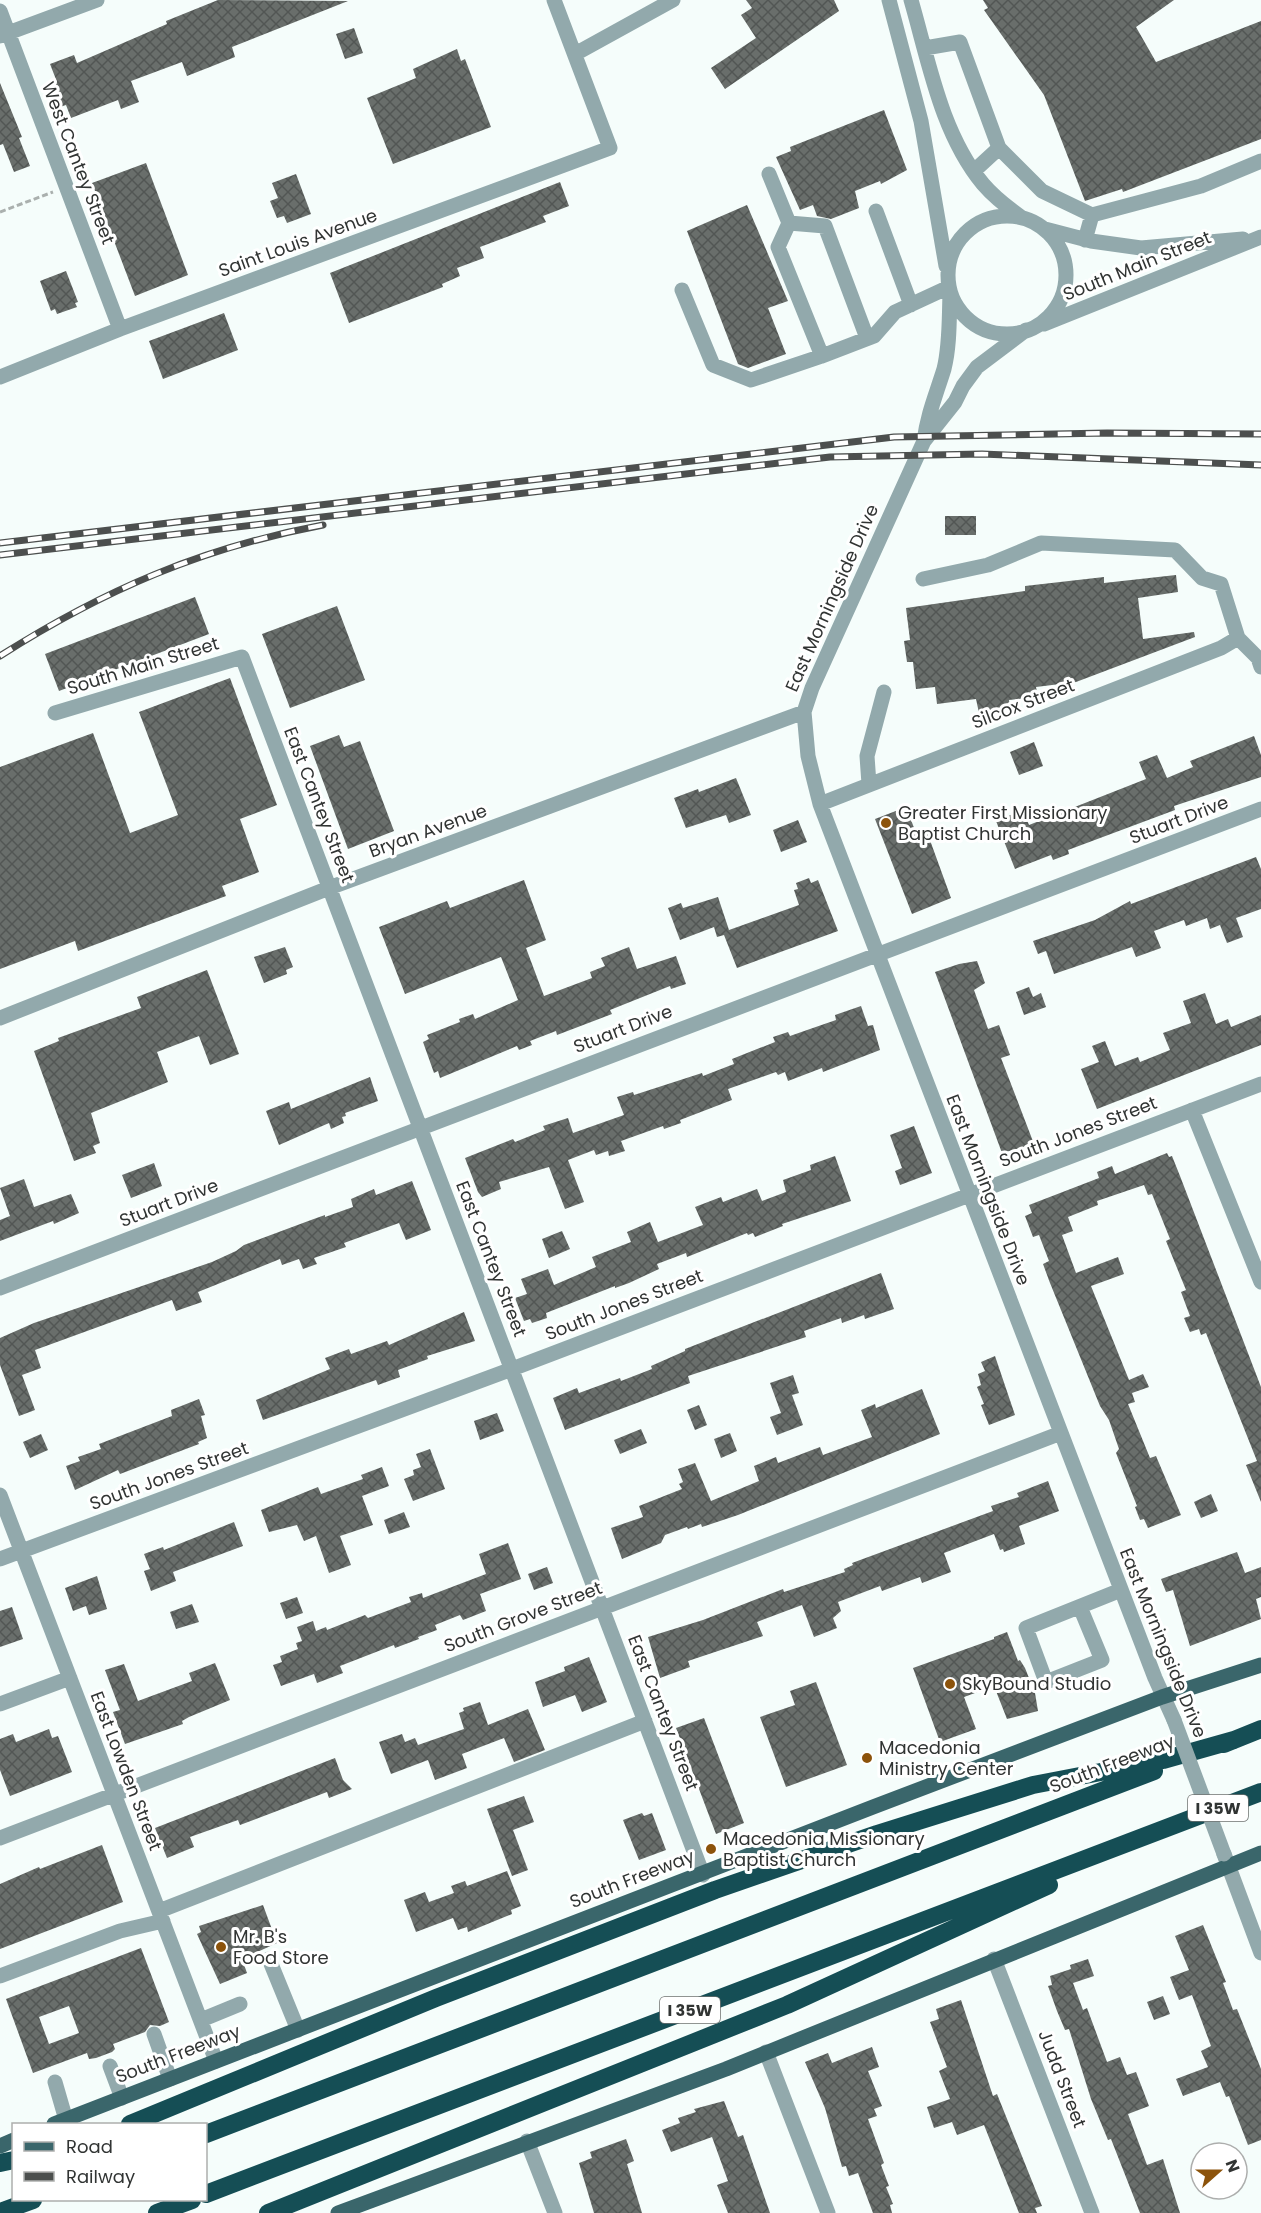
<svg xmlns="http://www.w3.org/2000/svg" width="1261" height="2213" font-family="Poppins,sans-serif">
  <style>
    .building { fill: url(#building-cross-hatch); fill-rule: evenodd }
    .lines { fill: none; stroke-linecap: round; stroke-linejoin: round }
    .path { stroke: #aab0ae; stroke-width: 3; stroke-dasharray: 6 3; stroke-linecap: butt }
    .minor { stroke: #92a9ac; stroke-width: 15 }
    .major { stroke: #3a666b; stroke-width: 15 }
    .highway { stroke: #154e55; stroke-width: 18 }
    .rail-casing { stroke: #4c4f4e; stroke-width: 7 }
    .rail { stroke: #fff; stroke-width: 4.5; stroke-dasharray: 14; stroke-linecap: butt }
    .minor-bridge { stroke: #92a9ac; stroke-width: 15 }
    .poi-dot { fill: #8c530b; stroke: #fff; stroke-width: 2 }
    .labels { text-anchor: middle; stroke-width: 6; stroke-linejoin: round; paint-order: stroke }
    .shield { fill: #fff; stroke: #6f7170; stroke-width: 1.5 }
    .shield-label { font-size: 16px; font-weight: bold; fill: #313433 }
    .street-label { font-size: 18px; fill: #313433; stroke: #fff }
    .poi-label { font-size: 18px; fill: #313433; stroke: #fff; text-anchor: start }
  </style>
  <defs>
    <pattern id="building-cross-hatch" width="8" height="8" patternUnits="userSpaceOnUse" patternTransform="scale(1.5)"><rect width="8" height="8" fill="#696e6b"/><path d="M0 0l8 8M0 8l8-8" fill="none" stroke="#525654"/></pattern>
  </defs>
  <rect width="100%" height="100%" fill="#f5fdfb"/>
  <path class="building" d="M218 0 348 1 232 47 235 57 210 67 187 76 182 62 131 81 139 102 121 109 118 100 71 118 66 105 60 107 53 83 57 82 50 64 74 55 77 63 167 24 166 21Z
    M746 0H834L839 11 725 89 711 68 756 38 741 15 752 8Z
    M983 0H1174L1136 27 1156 62 1261 21V139L1123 192 1122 189 1085 201 1044 95 984 10 988 8Z
    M354 28 363 53 345 59 336 34Z
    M457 49 461 61 465 59 491 127 393 164 367 98 416 78 413 69Z
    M0 83 22 137 19 138 30 166 14 172 3 144 0 145Z
    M884 110 907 170 881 184 880 181 855 191 859 208 831 219 817 216 813 205 800 210 776 157 791 151 790 147Z
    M146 163 188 275 135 296 92 183Z
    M296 174 311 214 287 223 284 216 277 218 270 201 278 198 272 183Z
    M560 182 569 206 543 216 546 222 480 247 484 258 457 268 460 276 442 284 443 287 349 323 330 273Z
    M747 205 788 301 768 308 786 354 748 368 738 364 687 231Z
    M66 271 78 302 75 303 77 307 57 314 55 309 51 311 40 281Z
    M224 313 238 350 163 379 149 341Z
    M945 516H976V535H945Z
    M1176 575 1178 592 1138 598 1143 639 1194 632 1195 637 1076 682 1036 687 1038 697 1009 700 1010 709 979 713 976 699 937 704 935 687 916 689 913 662H907L904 641 910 640 906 608 1025 591V586L1104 577V583Z
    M195 597 209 634 59 691 45 654Z
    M337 606 365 680 290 708 262 634Z
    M230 678 277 805 240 819 259 872 222 886 226 896 78 951 75 941 0 969V767L93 733 130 833 178 815 139 712Z
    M339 735 344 747 360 741 394 831 348 849 310 746Z
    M1254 736 1261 755V777L1174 806 1175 810 1068 850 1069 854 1053 860 1051 855 1015 869 996 821 1023 810 1029 825 1146 779 1139 762 1157 755 1167 778 1193 767 1190 761Z
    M1034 742 1043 766 1019 775 1010 752Z
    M736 778 751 815 729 823 726 815 686 828 674 798 698 789 699 792Z
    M901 809H907L917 836 927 832 951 898 912 914 875 819Z
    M798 820 807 842 781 852 773 830Z
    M1256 857 1261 869V909L1236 918 1243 937 1227 943 1220 925 1210 929 1207 918 1186 926 1184 920 1154 931 1161 948 1136 957 1132 947 1054 974 1046 951 1038 954 1033 941 1095 920 1130 901 1131 904Z
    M809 878 811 883 818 880 838 931 737 968 724 935 717 937 714 927 680 940 668 908 681 903 683 908 718 897 729 930 799 905 794 890 798 889 796 883Z
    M524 880 546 940 526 948 544 996 592 978 590 972 605 966 601 958 629 947 637 969 676 956 686 984 671 989 670 986 610 1010 612 1014 557 1035 556 1031 530 1041 532 1045 519 1050 517 1046 440 1078 438 1071 434 1073 423 1042 429 1039 427 1035 460 1022 459 1019 473 1014 475 1019 518 1000 501 957 405 994 379 927 447 901 450 908Z
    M285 947 293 967 286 970 287 974 264 983 254 957Z
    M977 961 985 983 974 990 988 1029 999 1025 1010 1055 1001 1058 1034 1144 1002 1153 935 972 959 964Z
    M207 970 239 1054 210 1065 199 1036 157 1052 168 1082 91 1113 100 1143 93 1146 96 1153 74 1161 34 1051 59 1041 58 1038 141 1008 137 997Z
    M1029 987 1033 997 1041 993 1046 1007 1024 1015 1016 992Z
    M1205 993 1216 1024 1228 1019 1231 1027 1261 1015V1045L1097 1109 1081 1069 1099 1062 1092 1046 1105 1041 1115 1066 1138 1057 1140 1062 1170 1050 1163 1033 1191 1023 1183 1001Z
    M861 1006 868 1026 873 1025 880 1050 823 1072 822 1068 788 1081 785 1072 778 1075 776 1072 728 1089 732 1100 680 1120 681 1123 664 1129 663 1126 621 1141 625 1151 609 1156 608 1151 596 1155 594 1150 568 1160 584 1202 565 1209 549 1167 499 1182 501 1189 482 1197 478 1192 465 1158 513 1139 515 1142 545 1130 543 1126 568 1118 573 1133 624 1115 617 1097 633 1092 634 1095 702 1073 703 1076 734 1064 732 1059 775 1042 773 1037 788 1032 790 1036 810 1029 836 1020 835 1015Z
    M370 1077 378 1101 345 1113 346 1116 342 1117 344 1123 331 1129 329 1123 279 1145 266 1111 289 1102 291 1109Z
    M914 1126 932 1173 900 1185 895 1171 902 1168 890 1135Z
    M1167 1153 1169 1157 1172 1156 1180 1176 1261 1387V1502L1246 1465 1257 1461 1206 1333 1201 1335 1199 1329 1190 1332 1184 1318 1190 1316 1181 1292 1186 1290 1166 1241 1170 1239 1152 1194 1148 1195 1144 1185 1097 1201 1098 1205 1068 1217 1073 1231 1062 1235 1076 1273 1118 1257 1124 1274 1091 1286 1129 1380 1143 1374 1149 1387 1132 1393 1135 1402 1128 1404 1150 1458 1156 1456 1181 1515 1148 1528 1144 1519 1140 1520 1135 1507 1137 1506 1116 1453 1119 1449 1109 1420 1100 1406 1050 1283 1043 1264 1049 1261 1039 1235 1033 1237 1025 1216 1032 1213 1029 1205 1099 1178 1097 1172 1112 1166 1115 1174Z
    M835 1156 851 1201 782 1224 783 1226 755 1237 753 1233 748 1235 747 1233 687 1257 686 1253 657 1264 659 1269 629 1283 615 1288V1286L546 1313 547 1318 532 1323 530 1319 524 1321 515 1298 527 1294 521 1279 548 1269 554 1285 596 1267 592 1257 631 1242 627 1232 650 1222 658 1242 703 1225 695 1207 721 1197 723 1202 757 1189 762 1201 786 1192 783 1180 811 1170 810 1165Z
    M154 1163 162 1186 131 1198 122 1175Z
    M24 1179 34 1207 71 1194 79 1213 54 1224 53 1221 0 1241V1220L10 1216 0 1188Z
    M412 1181 431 1230 406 1240 399 1223 344 1243 346 1247 314 1258 317 1264 303 1269 299 1259 282 1265 280 1259 198 1292 202 1302 176 1311 172 1300 35 1350 41 1368 22 1375 35 1410 19 1416 0 1365V1338L34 1323 212 1262 236 1251 244 1245 311 1220 325 1215V1217L353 1207 351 1199 374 1189 376 1195Z
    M562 1231 570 1249 549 1258 542 1239Z
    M881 1273 894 1309 865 1319 864 1315 842 1323 841 1318 804 1331 806 1337 688 1376 690 1383 565 1430 553 1398 577 1388 579 1393 620 1378 621 1381 652 1369 651 1366 685 1351V1349Z
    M464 1312 475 1341 427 1356 428 1359 398 1370 400 1377 378 1385 376 1380 263 1420 256 1400 330 1369 325 1358 349 1349 351 1354 387 1341 389 1345Z
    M995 1356 1015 1415 989 1425 981 1405 984 1404 977 1387 981 1385 978 1374 985 1371 981 1362Z
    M793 1375 799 1393 792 1395 803 1425 777 1435 770 1417 781 1413 770 1383Z
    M922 1389 940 1434 738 1515 702 1527 701 1524 688 1529 687 1527 665 1535 661 1543 622 1559 611 1528 643 1517 639 1506 682 1489 679 1484 683 1482 678 1469 695 1463 711 1501 759 1481 754 1466 776 1457 778 1463 820 1447 823 1455 872 1437 861 1410 875 1404 876 1408Z
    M199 1399 205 1415 201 1416 207 1438 198 1442 199 1444 120 1474 118 1470 75 1490 66 1466 80 1461 78 1457 101 1449 99 1444 172 1416 171 1410Z
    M699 1405 707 1425 695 1430 687 1410Z
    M497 1413 504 1431 480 1440 474 1421Z
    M641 1429 647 1443 620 1454 614 1440Z
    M730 1433 737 1451 721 1458 714 1439Z
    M41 1434 48 1450 30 1458 23 1442Z
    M430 1449 445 1489 413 1501 404 1479 414 1475 413 1470 421 1467 416 1454Z
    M382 1467 389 1486 362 1496 373 1525 340 1536 351 1565 329 1573 316 1536 304 1541 297 1525 269 1532 261 1510 318 1487 321 1494 363 1479 361 1475Z
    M1048 1481 1059 1511 1019 1526 1025 1544 1004 1552 1003 1549 1000 1550 994 1534 944 1553 951 1572 922 1583 920 1577 882 1591 880 1586 838 1602 841 1611 833 1618 837 1628 814 1637 802 1605 757 1622 763 1636 688 1661 690 1667 660 1678 648 1637 703 1620 783 1589 784 1592 845 1572 844 1569 853 1565 852 1563 993 1511 991 1506 1019 1497 1017 1493Z
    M1211 1494 1218 1511 1201 1518 1194 1502Z
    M404 1512 410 1527 389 1534 384 1520Z
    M234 1522 243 1546 173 1572 176 1581 151 1591 144 1571 150 1569 144 1554 163 1547 164 1550Z
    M508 1543 521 1579 480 1594 486 1611 463 1620 460 1615 435 1625 437 1630 418 1637 419 1639 395 1648 394 1645 340 1666 343 1673 317 1683 314 1674 281 1686 273 1665 282 1662 280 1656 298 1649 296 1643 302 1641 297 1627 313 1621 316 1631 326 1627 327 1630 365 1615 368 1618 411 1602 409 1597 422 1593 423 1598 486 1574 479 1554Z
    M1237 1552 1245 1573 1261 1567V1597L1256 1599 1261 1619 1190 1646 1173 1590 1166 1592 1161 1579Z
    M547 1567 553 1583 534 1590 528 1574Z
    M97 1576 107 1609 89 1615 86 1606 73 1611 65 1588Z
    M297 1597 303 1613 286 1619 280 1603Z
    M192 1604 199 1622 176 1629 170 1612Z
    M12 1607 23 1639 0 1647V1611Z
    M1007 1632 1018 1661 1020 1660 1025 1668 1035 1693 1038 1711 1007 1719 994 1686 964 1697 976 1729 940 1742 913 1668 994 1639V1637Z
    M589 1657 607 1702 582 1712 575 1695 543 1707 535 1682 565 1671 564 1667Z
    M215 1663 230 1700 189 1717 182 1721 183 1724 125 1744 113 1712 120 1710 105 1670 124 1664 138 1701 192 1681 189 1673Z
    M816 1682 847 1765 786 1787 760 1717 795 1705 790 1691Z
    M480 1702 488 1725 528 1709 545 1750 514 1762 504 1738 462 1754 467 1768 435 1780 428 1760 391 1774 379 1742 402 1734 405 1742 415 1738 418 1745 464 1729 459 1713 464 1711 463 1708Z
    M704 1718 744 1823 716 1834 676 1728Z
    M49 1729 52 1738 58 1736 72 1772 10 1796 0 1770V1739L13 1734 16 1742Z
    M335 1758 343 1780 352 1789 329 1798 327 1792 240 1825 238 1820 190 1837 194 1847 167 1858 155 1828Z
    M524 1796 534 1822 513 1830 528 1870 512 1876 487 1809Z
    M642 1813 644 1816 652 1813 666 1850 639 1860 623 1820Z
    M102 1845 123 1902 0 1949V1884L39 1867 40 1869Z
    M507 1871 521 1906 511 1910 512 1914 468 1932 467 1927 458 1930 453 1918 416 1932 404 1900 425 1892 429 1902 454 1893 451 1886 465 1881 467 1886Z
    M263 1905 277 1943 242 1959 247 1973 220 1984 197 1934 201 1932 199 1926Z
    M1203 1925 1226 1982 1223 1983 1233 2010 1237 2009 1261 2069V2140L1248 2145 1229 2096 1226 2097 1220 2082 1183 2096 1176 2079 1208 2067 1201 2051 1211 2046 1192 1995 1179 2000 1170 1977 1189 1970 1175 1936Z
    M141 1948 169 2022 160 2026 150 2025 145 2032 113 2044 115 2049 112 2052 96 2058 89 2059 87 2053 33 2073 6 1999ZM69 2006 79 2033 49 2044 39 2017Z
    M1088 1959 1094 1976 1073 1983 1083 2010 1087 2008 1107 2062 1120 2057 1127 2075 1136 2072 1149 2106 1128 2114 1147 2165 1163 2159 1180 2213H1140L1111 2139 1108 2140 1091 2099 1069 2029 1065 2030 1057 2011 1048 1986 1052 1985 1050 1976 1071 1969 1070 1965Z
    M1163 1996 1170 2014 1154 2020 1147 2002Z
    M961 2000 993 2096 997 2094 1042 2206 1035 2208 1037 2213H1019L984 2125 957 2135 952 2122 934 2128 927 2107 950 2099 939 2071 947 2067 930 2022 939 2019 936 2009Z
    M872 2047 879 2067 868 2071 882 2106 874 2109 877 2116 868 2119 884 2163 881 2165 889 2186 886 2187 893 2204 890 2205 892 2213H873L858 2173 849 2176 846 2166 842 2167 825 2108 805 2062 828 2053 832 2063Z
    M724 2101 738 2137 743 2135 770 2213H728L717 2185 728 2181 712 2137 671 2152 662 2130 680 2123 678 2118 696 2112 694 2109Z
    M626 2139 634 2161 627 2164 642 2213H594L579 2163 592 2158 590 2152Z"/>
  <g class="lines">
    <path class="path" d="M0 212 53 192"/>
    <path class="minor" d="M889 0 921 121 946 266
      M911 0C929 62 941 133 983 184 994 197 1007 207 1021 217
      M0 11 120 329
      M0 36 97 0
      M925 48 960 42 999 148 1042 191 1092 215 1085 240
      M575 54 673 0
      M974 171 999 148
      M769 174 789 223
      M876 211 911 305
      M1092 215 1201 186 1261 161
      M948 275a59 59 0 1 1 118 0a59 59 0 1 1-118 0Z
      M1045 229 1091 241 1141 248 1243 239
      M682 290 713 365 751 380 822 356
      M1044 324 1261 237
      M1026 330 977 367 963 386 955 402 924 441 812 688 804 712 808 756 820 804 1155 1678 1174 1720
      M867 338 825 226 789 223 778 247 822 356 874 336 895 312 949 287
      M0 377 120 329 610 148 554 0
      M924 441C928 412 936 395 944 369 950 345 949 319 950 294
      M923 579 988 565 1041 543 1175 550 1202 578 1221 584 1238 638 1258 658 1261 667
      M55 713 242 657 703 1875
      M869 784 867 756 884 692
      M820 804 1221 648 1238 638
      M0 1018 329 888 804 712
      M1192 1110 1261 1282
      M0 1288 1261 809
      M0 1495 216 2061
      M0 1559 512 1369 1261 1084
      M1080 1607 1102 1660 1046 1682 1026 1628 1121 1590
      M0 1704 70 1678
      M0 1838 1061 1433
      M1224 1854 1261 1953
      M159 1911 645 1721
      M269 1959 298 2030
      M994 1959 1092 2213
      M0 1976 120 1931 163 1921
      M201 2020 240 2004
      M154 2034 170 2079
      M766 2052 828 2213
      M110 2066 122 2098
      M55 2082 66 2120
      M527 2141 555 2213"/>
    <path class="major" d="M54 2124 873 1807 1162 1697 1261 1665
      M0 2146 14 2140
      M338 2213 726 2069 1261 1853"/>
    <path class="highway" d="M1224 1744 1261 1729
      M130 2124 436 1998 715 1890 877 1834 1033 1785 1163 1760 1234 1740
      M206 2134 1154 1771
      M0 2163 14 2160
      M206 2194 1261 1792
      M0 2212 33 2200
      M157 2213 192 2200
      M268 2213 787 2005 1049 1885"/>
    <defs>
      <path id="rail" d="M0 543 894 437 1107 433 1261 434
        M0 555 830 457 982 454 1261 465
        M0 656C104 590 201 548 323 525"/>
    </defs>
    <use href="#rail" class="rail-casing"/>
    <use href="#rail" class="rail"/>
    <path class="minor-bridge" d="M1174 1720 1224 1854"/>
  </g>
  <g class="poi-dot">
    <circle cx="886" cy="823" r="6"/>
    <circle cx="950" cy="1684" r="6"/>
    <circle cx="867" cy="1758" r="6"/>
    <circle cx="711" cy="1849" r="6"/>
    <circle cx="221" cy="1947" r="6"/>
  </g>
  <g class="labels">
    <g class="shield">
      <rect x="1188" y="1795" width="60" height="26" rx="4.5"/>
      <rect x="660" y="1997" width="60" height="26" rx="4.5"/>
    </g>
    <g class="shield-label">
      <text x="1218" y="1814">I 35W</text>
      <text x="690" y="2016">I 35W</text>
    </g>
    <g class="street-label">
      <text transform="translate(78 163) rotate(69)" y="6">West Cantey Street</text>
      <text transform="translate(298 243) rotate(-20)" y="6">Saint Louis Avenue</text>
      <text transform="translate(1137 266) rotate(-22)" y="6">South Main Street</text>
      <text transform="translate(832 598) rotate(-66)" y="6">East Morningside Drive</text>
      <text transform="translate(143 666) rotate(-17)" y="6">South Main Street</text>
      <text transform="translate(1023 704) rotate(-21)" y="6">Silcox Street</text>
      <text transform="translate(319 805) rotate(69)" y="6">East Cantey Street</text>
      <text transform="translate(1179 820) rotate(-21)" y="6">Stuart Drive</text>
      <text transform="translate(428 831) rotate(-20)" y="6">Bryan Avenue</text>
      <text transform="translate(623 1029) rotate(-21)" y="6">Stuart Drive</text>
      <text transform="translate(1078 1132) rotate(-21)" y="6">South Jones Street</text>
      <text transform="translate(988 1190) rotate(69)" y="6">East Morningside Drive</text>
      <text transform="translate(169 1203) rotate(-21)" y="6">Stuart Drive</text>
      <text transform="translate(491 1259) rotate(69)" y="6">East Cantey Street</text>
      <text transform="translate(624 1305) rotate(-21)" y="6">South Jones Street</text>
      <text transform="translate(169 1476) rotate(-20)" y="6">South Jones Street</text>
      <text transform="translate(523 1617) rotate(-21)" y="6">South Grove Street</text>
      <text transform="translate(1163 1643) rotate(68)" y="6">East Morningside Drive</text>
      <text transform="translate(663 1713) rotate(69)" y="6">East Cantey Street</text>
      <text transform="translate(1112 1764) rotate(-21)" y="6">South Freeway</text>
      <text transform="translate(126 1771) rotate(69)" y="6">East Lowden Street</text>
      <text transform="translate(632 1879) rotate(-21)" y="6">South Freeway</text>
      <text transform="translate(178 2054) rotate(-21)" y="6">South Freeway</text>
      <text transform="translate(1062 2079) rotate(69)" y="6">Judd Street</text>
    </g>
    <g class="poi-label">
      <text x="898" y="819">Greater First Missionary<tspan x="898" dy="21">Baptist Church</tspan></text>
      <text x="962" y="1690">SkyBound Studio</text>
      <text x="879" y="1754">Macedonia<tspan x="879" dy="21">Ministry Center</tspan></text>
      <text x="723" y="1845">Macedonia Missionary<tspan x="723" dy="21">Baptist Church</tspan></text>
      <text x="233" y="1943">Mr. B's<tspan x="233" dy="21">Food Store</tspan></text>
    </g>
  </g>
  <rect x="12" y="2123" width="195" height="78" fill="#ffffff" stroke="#adaead" stroke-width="1.5"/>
  <rect x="24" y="2142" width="30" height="9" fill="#3a666b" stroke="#adaead" stroke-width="1.5"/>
  <text x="66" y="2153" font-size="18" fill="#313433">Road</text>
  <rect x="24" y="2172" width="30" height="9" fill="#4c4f4e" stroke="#adaead" stroke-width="1.5"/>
  <text x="66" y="2183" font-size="18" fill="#313433">Railway</text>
  <g transform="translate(1219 2171) rotate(69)"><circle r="28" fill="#ffffff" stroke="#adaead" stroke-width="1.5"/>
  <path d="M0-4.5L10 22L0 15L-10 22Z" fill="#8c530b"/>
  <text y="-9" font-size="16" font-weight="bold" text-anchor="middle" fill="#313433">N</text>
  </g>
</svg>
